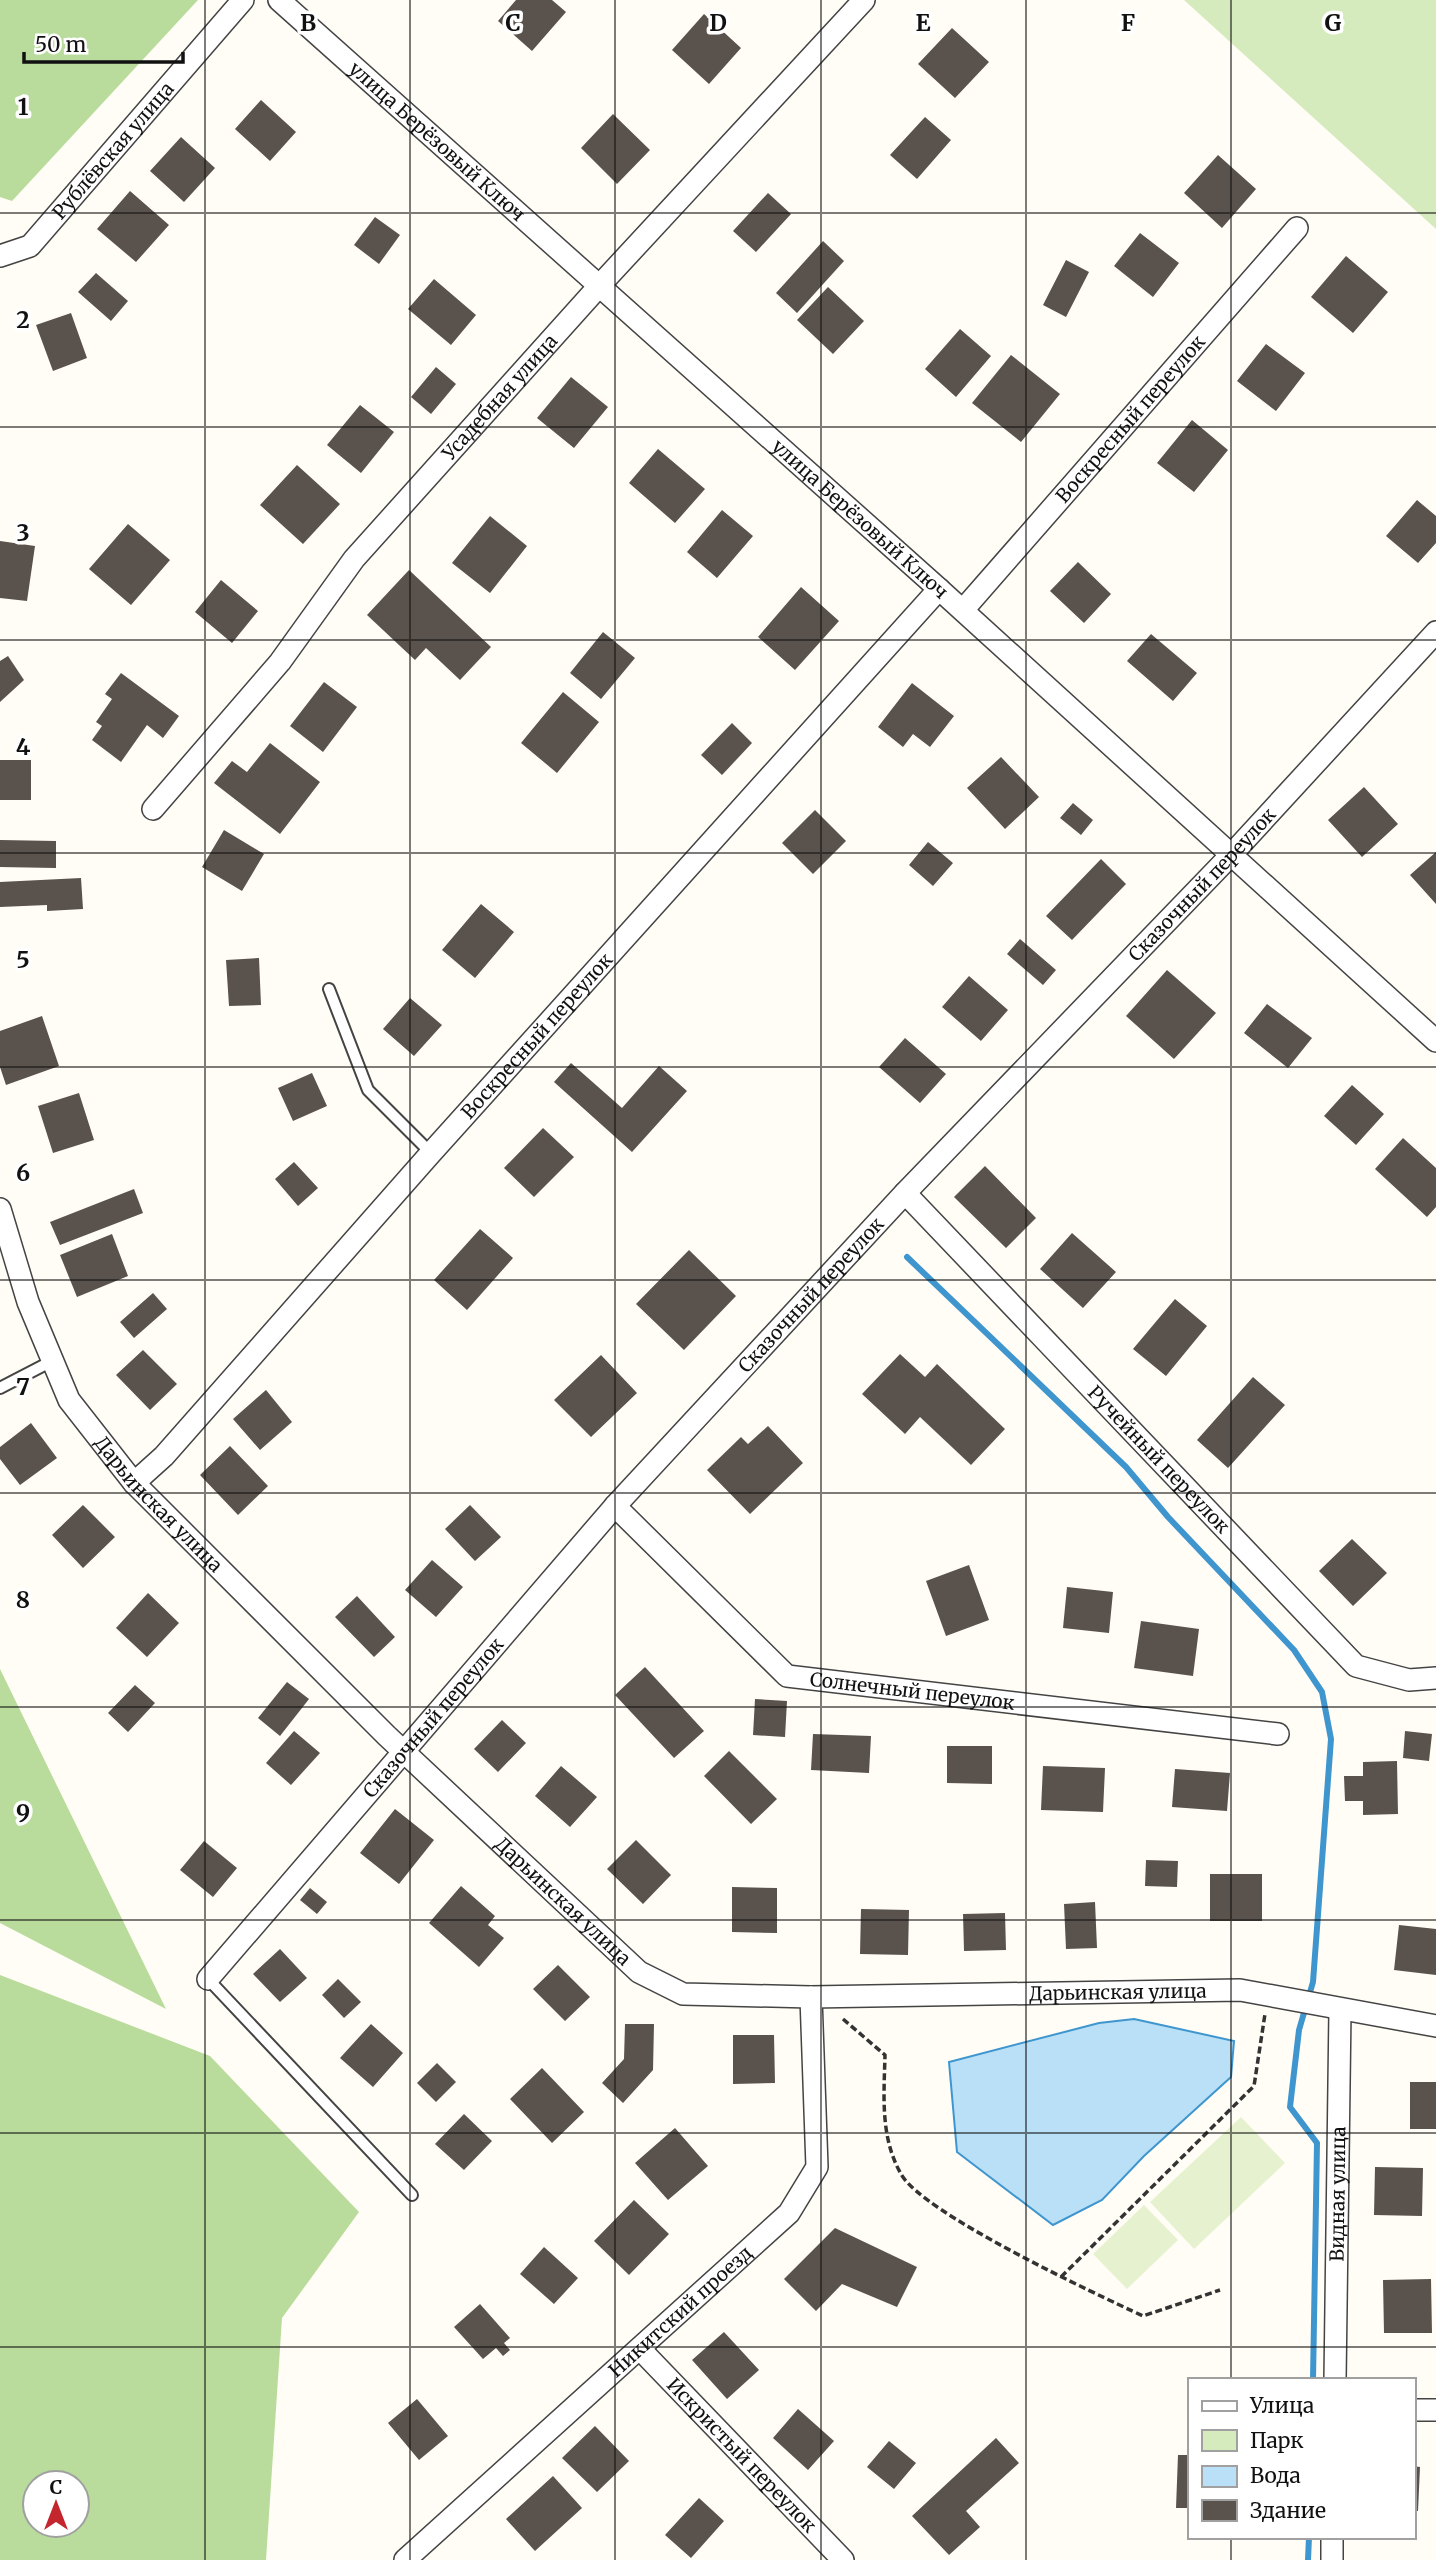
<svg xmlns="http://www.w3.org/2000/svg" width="1436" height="2560" font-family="Merriweather,serif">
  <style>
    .green { fill: #d5ebbd }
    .forest { fill: #b9dc9c; fill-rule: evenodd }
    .pitch { fill: #e6f2cf }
    .water { fill: #b9e0f7; stroke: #3f96cf; stroke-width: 2 }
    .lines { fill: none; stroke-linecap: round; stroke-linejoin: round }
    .stream { stroke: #3f96cf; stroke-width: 6 }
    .building { fill: #5a524d }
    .service-casing { stroke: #444; stroke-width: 14 }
    .minor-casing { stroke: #444; stroke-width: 24 }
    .path { stroke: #333; stroke-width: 3.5; stroke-dasharray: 7 3.5; stroke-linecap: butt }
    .service { stroke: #fff; stroke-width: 10 }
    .minor { stroke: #fff; stroke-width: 21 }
    .grid { fill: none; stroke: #111; stroke-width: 2; stroke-opacity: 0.55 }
    .labels { text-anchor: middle; stroke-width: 7; stroke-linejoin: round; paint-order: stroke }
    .street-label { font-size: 19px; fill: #111; stroke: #fff }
    .grid-label { font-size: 23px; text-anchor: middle; font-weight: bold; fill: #111; stroke: #fff; stroke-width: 7; stroke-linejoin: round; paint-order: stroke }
  </style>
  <rect width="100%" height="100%" fill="#fffdf5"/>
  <path class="green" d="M1184 0H1436V229Z"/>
  <path class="forest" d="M0 0H198L12 201 0 197Z
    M0 1669 166 2009 0 1923Z
    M0 1975 210 2056 359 2212 282 2318 266 2560H0ZM77 2483V2525H35V2483Z"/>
  <path class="pitch" d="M1241 2117 1285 2163 1194 2249 1150 2202Z
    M1144 2205 1178 2240 1127 2289 1093 2254Z"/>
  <path class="water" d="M1134 2019 1234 2041 1231 2077 1144 2156 1102 2200 1053 2225 957 2152 949 2062 1099 2023Z"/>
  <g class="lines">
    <path class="stream" d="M907 1257 1126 1467 1168 1517 1294 1650 1322 1692 1331 1739 1313 1982 1299 2030 1290 2107 1317 2143 1313 2380
      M1308 2560 1309 2537"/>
  </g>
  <path class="building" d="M516 0H552L566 12 532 51 498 21Z
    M704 14 741 48 709 84 672 50Z
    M952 28 989 62 955 98 918 64Z
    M261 100 296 132 270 161 235 129Z
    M613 114 650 150 617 184 581 148Z
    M925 117 951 140 917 179 890 155Z
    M181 137 215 168 184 202 150 171Z
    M1218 155 1256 189 1222 228 1184 193Z
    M130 191 169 225 136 262 97 229Z
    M768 193 791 214 756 252 733 231Z
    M375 217 400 235 379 264 354 245Z
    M1140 233 1179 263 1153 297 1114 266Z
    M823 241 844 261 797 313 776 293Z
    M1346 256 1388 292 1353 333 1311 297Z
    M1066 260 1089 272 1066 317 1043 305Z
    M96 273 128 301 111 321 78 292Z
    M434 279 476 315 451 345 408 309Z
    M828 287 864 321 833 354 797 320Z
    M71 313 87 358 53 371 36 325Z
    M960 329 991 356 956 397 925 369Z
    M1266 344 1305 373 1276 411 1237 381Z
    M1011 355 1060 394 1021 442 972 403Z
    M436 367 456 384 431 414 411 397Z
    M571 377 608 407 574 448 537 418Z
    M360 405 394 432 361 473 327 445Z
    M1192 420 1228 450 1194 492 1157 463Z
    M658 449 705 489 675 523 629 483Z
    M297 465 340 504 303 544 260 505Z
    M1417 500 1436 516V543L1418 563 1386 536Z
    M722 510 753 536 717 578 687 552Z
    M490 516 527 546 490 593 452 563Z
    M128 524 170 560 131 605 89 569Z
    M0 541 35 546 27 601 0 598Z
    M1078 562 1111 594 1084 623 1050 591Z
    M409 570 491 647 460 680 426 648 415 660 367 615Z
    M221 580 258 611 232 643 195 612Z
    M801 587 839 621 795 670 758 637Z
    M603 632 635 658 601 699 570 673Z
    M1151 634 1197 673 1173 701 1127 661Z
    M8 656 24 680 0 702V661Z
    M121 673 179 716 163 738 147 725 121 762 92 740 102 726 96 722 112 699 105 694Z
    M324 682 357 707 323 752 290 726Z
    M912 683 954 716 930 747 913 734 903 747 878 727Z
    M563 692 599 722 557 773 521 743Z
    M732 723 752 743 722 775 701 755Z
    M270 743 320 782 280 834 214 783 232 761 247 772Z
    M1001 757 1039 797 1005 829 967 788Z
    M0 760H31V800H0Z
    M1364 787 1398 824 1362 857 1328 820Z
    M1073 803 1093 820 1081 835 1060 818Z
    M815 810 846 841 813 874 782 843Z
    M224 830 264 854 242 891 202 867Z
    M0 840 56 841V868L0 867Z
    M928 842 953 863 933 886 909 865Z
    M1436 852V904L1410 875Z
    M1101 859 1126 884 1072 940 1046 916Z
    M81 878 83 909 47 911V905L0 907V882Z
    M481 904 514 932 475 978 442 950Z
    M1020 939 1056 970 1043 985 1007 954Z
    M259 958 261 1005 229 1006 226 960Z
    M1167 970 1216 1013 1174 1059 1126 1016Z
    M969 976 1008 1010 981 1041 942 1007Z
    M410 998 442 1025 414 1056 383 1029Z
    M1267 1004 1312 1038 1288 1068 1244 1033Z
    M42 1016 59 1066 6 1085 0 1067V1031Z
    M905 1038 946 1074 920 1103 879 1067Z
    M571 1063 622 1108 659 1066 687 1091 632 1152 554 1082Z
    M312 1073 327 1106 293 1121 278 1088Z
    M1352 1085 1384 1114 1356 1145 1324 1116Z
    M79 1093 94 1140 53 1153 38 1106Z
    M543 1128 574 1157 534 1197 504 1168Z
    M1403 1138 1436 1168V1207L1427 1217 1375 1169Z
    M294 1162 318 1188 298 1206 275 1179Z
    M985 1166 1036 1218 1006 1248 954 1197Z
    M134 1189 143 1213 60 1245 50 1222Z
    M480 1229 513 1258 467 1310 434 1280Z
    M1072 1233 1116 1272 1083 1308 1040 1269Z
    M112 1234 128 1276 77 1297 60 1255Z
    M689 1250 736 1296 684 1350 636 1304Z
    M153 1293 167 1309 134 1338 120 1322Z
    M1175 1299 1207 1326 1166 1376 1133 1349Z
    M143 1350 177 1384 150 1410 116 1375Z
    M900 1354 925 1377 937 1364 1005 1429 971 1465 920 1417 905 1434 862 1394Z
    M601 1355 637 1393 591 1437 554 1400Z
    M1253 1377 1285 1405 1228 1468 1197 1440Z
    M266 1390 292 1422 260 1450 233 1419Z
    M31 1423 57 1458 20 1485 0 1459V1447Z
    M768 1426 803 1463 750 1514 707 1470 741 1437 748 1444Z
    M230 1446 268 1486 238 1515 200 1475Z
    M83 1505 115 1537 83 1568 52 1535Z
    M470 1505 501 1537 475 1561 445 1529Z
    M1352 1539 1387 1573 1353 1606 1319 1571Z
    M432 1560 463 1587 436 1617 405 1590Z
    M969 1565 989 1620 946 1636 926 1581Z
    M1067 1587 1113 1592 1109 1633 1063 1628Z
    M148 1593 179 1623 147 1657 116 1628Z
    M357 1596 395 1637 374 1657 335 1617Z
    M1141 1621 1199 1629 1193 1676 1134 1668Z
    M645 1667 704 1731 674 1758 615 1695Z
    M287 1682 309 1699 280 1736 258 1718Z
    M135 1685 155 1703 128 1732 108 1713Z
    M755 1699 787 1701 785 1737 753 1735Z
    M502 1720 526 1743 498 1772 474 1749Z
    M294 1731 320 1753 291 1785 266 1763Z
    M1405 1731 1432 1734 1429 1761 1403 1758Z
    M813 1734 871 1736 869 1773 811 1770Z
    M947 1746H992V1784L947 1783Z
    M729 1751 777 1799 751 1824 704 1776Z
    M1397 1761 1398 1814 1363 1815V1801H1345L1344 1776H1363V1762Z
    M561 1766 597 1797 570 1827 535 1796Z
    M1043 1766 1105 1768 1103 1812 1041 1810Z
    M1175 1769 1230 1773 1227 1811 1172 1807Z
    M395 1809 434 1840 399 1884 360 1853Z
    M636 1840 671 1875 643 1904 607 1869Z
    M204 1841 237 1868 213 1897 180 1870Z
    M1146 1860 1178 1861 1177 1887 1145 1886Z
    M1210 1874H1262V1921H1210Z
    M461 1886 495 1916 488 1925 504 1938 479 1967 429 1923Z
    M732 1887 777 1888V1933L732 1932Z
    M310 1888 327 1902 317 1914 300 1900Z
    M1095 1902 1097 1948 1066 1949 1064 1904Z
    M861 1909 909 1910 908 1955 860 1954Z
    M1005 1913 1006 1950 964 1951 963 1914Z
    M1399 1925 1436 1929V1975L1394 1970Z
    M280 1949 307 1978 280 2002 253 1974Z
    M558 1965 590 1997 565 2021 533 1989Z
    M338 1979 361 2002 344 2018 322 1995Z
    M371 2024 403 2053 373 2087 340 2058Z
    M625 2024H654L653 2070 623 2103 602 2083 624 2059Z
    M733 2035H774L775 2083 733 2084Z
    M437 2063 456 2082 436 2102 417 2083Z
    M542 2068 584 2112 552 2143 510 2099Z
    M1410 2082H1436V2129H1410Z
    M464 2114 492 2141 464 2170 435 2144Z
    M675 2128 708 2166 668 2200 635 2163Z
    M1375 2167 1423 2168 1422 2216 1374 2215Z
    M634 2200 669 2234 629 2275 594 2241Z
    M835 2228 917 2267 897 2307 842 2284 816 2311 784 2279Z
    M544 2247 578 2278 554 2304 520 2274Z
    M1431 2279 1432 2333H1384L1383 2280Z
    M480 2304 510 2338 504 2343 510 2350 503 2356 496 2348 483 2359 454 2327Z
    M724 2332 759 2370 727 2399 692 2360Z
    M417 2399 448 2436 419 2460 388 2423Z
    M798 2409 834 2441 808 2470 773 2438Z
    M595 2426 629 2461 597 2492 562 2458Z
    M996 2438 1019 2463 966 2511 980 2527 949 2555 912 2516Z
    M889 2441 916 2463 894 2489 867 2467Z
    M1178 2455H1189V2508H1176Z
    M1413 2466 1420 2467 1418 2511H1413Z
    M553 2476 582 2508 535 2551 506 2519Z
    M699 2498 724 2521 691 2558 665 2535Z"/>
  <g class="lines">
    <defs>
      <path id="service" d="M329 989 368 1090 431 1153
        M0 1388 52 1361
        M208 1979 412 2195"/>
      <g id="minor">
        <path id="s1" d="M279 0 939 589 1436 1041"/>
        <path id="s2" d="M0 256 30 246 243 0"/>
        <path id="s3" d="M963 610 1297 228"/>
        <path id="s4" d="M153 809 280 662 354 559 600 285 864 0"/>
        <path id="s5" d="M905 1193 1356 1666 1409 1680 1436 1678"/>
        <path id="s6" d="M0 1209 28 1302 69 1400 134 1483 387 1736 639 1972 683 1994 811 1997 1240 1990 1436 2026"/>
        <path id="s7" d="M134 1483 164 1456 431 1153 939 589"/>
        <path id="s8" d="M615 1506 787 1676 1278 1734"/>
        <path id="s9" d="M208 1979 615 1506 905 1193 1231 855 1436 632"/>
        <path id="s10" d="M640 2349 843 2560"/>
        <path id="s11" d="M1335 2380 1340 2010"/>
        <path d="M1413 2410H1436"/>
        <path id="s12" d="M405 2560 789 2213 817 2167 811 1997"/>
        <path d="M1332 2560V2537"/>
      </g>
    </defs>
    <use href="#service" class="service-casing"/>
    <use href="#minor" class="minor-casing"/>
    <path class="path" d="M843 2019 885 2055C884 2096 880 2137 901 2174 922 2213 1096 2294 1143 2316L1220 2290
      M1061 2277 1254 2086 1265 2014"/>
    <use href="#service" class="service"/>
    <use href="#minor" class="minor"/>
  </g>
  <path class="grid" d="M205 0V2560M410 0V2560M615 0V2560M821 0V2560M1026 0V2560M1231 0V2380M0 213H1436M0 427H1436M0 640H1436M0 853H1436M0 1067H1436M0 1280H1436M0 1493H1436M0 1707H1436M0 1920H1436M0 2133H1436M0 2347H1436M1231 2537V2560"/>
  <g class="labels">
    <g class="street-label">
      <text dy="7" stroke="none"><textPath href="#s1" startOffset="212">улица Берёзовый Ключ</textPath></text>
      <text dy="7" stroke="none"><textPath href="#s2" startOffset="158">Рублёвская улица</textPath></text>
      <text dy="7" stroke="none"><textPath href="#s4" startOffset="539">Усадебная улица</textPath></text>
      <text dy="7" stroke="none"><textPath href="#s3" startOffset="254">Воскресный переулок</textPath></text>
      <text dy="7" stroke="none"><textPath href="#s1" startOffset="779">улица Берёзовый Ключ</textPath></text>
      <text dy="7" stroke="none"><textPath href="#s9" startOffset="1479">Сказочный переулок</textPath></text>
      <text dy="7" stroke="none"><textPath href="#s7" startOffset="602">Воскресный переулок</textPath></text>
      <text dy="7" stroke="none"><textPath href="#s9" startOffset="912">Сказочный переулок</textPath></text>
      <text dy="7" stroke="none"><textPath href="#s5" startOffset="368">Ручейный переулок</textPath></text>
      <text dy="7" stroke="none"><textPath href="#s6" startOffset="341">Дарьинская улица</textPath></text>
      <text dy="7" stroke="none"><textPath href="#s8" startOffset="368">Солнечный переулок</textPath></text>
      <text dy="7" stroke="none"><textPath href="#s9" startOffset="345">Сказочный переулок</textPath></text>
      <text dy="7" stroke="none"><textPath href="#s6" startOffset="908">Дарьинская улица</textPath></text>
      <text dy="7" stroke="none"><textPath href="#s6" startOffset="1496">Дарьинская улица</textPath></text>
      <text dy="7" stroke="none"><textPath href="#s11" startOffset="186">Видная улица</textPath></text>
      <text dy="7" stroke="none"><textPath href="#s12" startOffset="371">Никитский проезд</textPath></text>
      <text dy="7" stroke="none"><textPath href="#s10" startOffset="147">Искристый переулок</textPath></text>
    </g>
  </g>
  <g class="grid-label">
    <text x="308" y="31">B</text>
    <text x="513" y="31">C</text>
    <text x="718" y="31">D</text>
    <text x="923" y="31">E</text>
    <text x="1128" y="31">F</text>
    <text x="1333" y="31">G</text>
    <text x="23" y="115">1</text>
    <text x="23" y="328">2</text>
    <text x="23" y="541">3</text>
    <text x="23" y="755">4</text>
    <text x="23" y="968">5</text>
    <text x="23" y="1181">6</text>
    <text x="23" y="1395">7</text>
    <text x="23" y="1608">8</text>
    <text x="23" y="1821">9</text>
  </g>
  <rect x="1188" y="2378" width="228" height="161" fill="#ffffff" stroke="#a0a0a0" stroke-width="2"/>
  <rect x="1202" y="2401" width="35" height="10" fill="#ffffff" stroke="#a0a0a0" stroke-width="2"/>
  <text x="1250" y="2413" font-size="21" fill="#111111">Улица</text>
  <rect x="1202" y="2430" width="35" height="21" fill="#d5ebbd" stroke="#a0a0a0" stroke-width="2"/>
  <text x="1250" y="2448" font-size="21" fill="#111111">Парк</text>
  <rect x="1202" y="2466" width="35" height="21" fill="#b9e0f7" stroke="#a0a0a0" stroke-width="2"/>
  <text x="1250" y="2483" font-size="21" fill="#111111">Вода</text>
  <rect x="1202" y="2500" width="35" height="21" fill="#5a524d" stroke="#a0a0a0" stroke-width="2"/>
  <text x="1250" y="2518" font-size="21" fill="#111111">Здание</text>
  <g transform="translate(56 2504)"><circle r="33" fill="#ffffff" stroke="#a0a0a0" stroke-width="2"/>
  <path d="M0-5L12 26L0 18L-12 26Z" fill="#c4262e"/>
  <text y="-10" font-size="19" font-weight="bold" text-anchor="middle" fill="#111111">С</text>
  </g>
  <path d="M24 52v10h159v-10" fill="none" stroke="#111111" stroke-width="3.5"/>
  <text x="35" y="52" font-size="21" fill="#111111" stroke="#ffffff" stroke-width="5" paint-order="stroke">50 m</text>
</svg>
